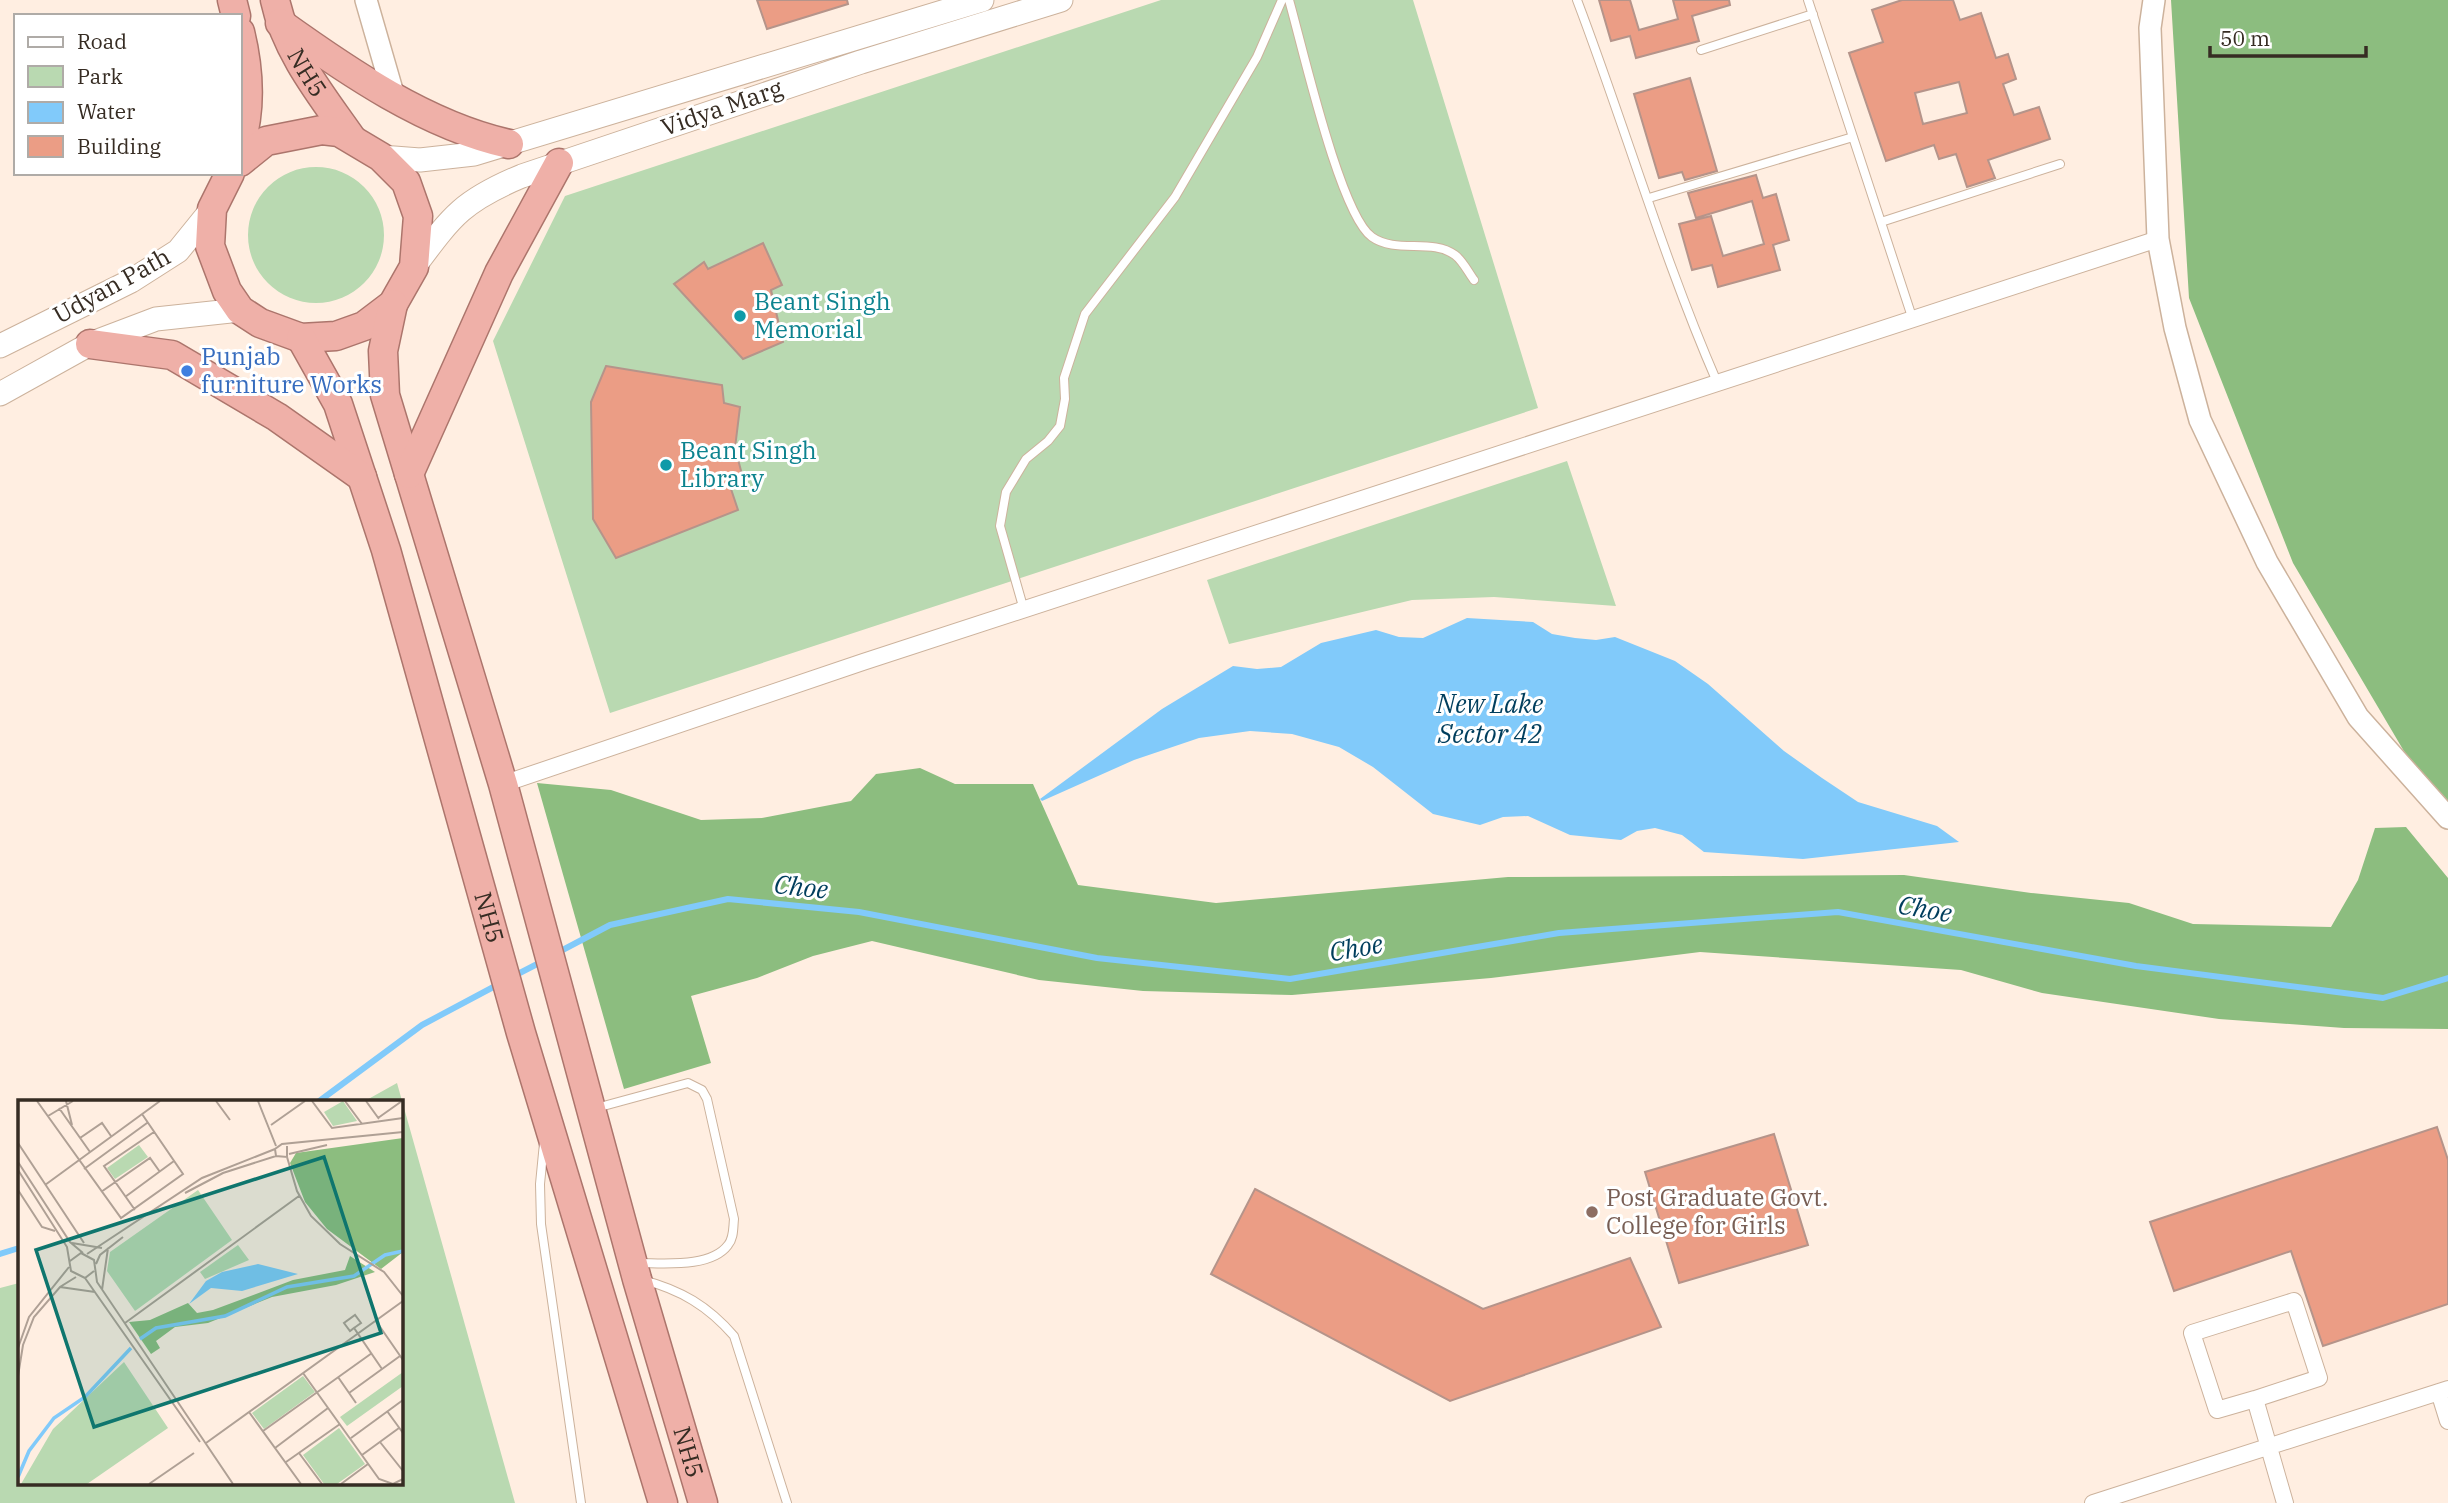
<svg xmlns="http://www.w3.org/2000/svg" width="2448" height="1503" font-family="'IBM Plex Serif',serif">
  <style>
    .green { fill: #b9d9b1 }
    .forest { fill: #8cbd7f }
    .water { fill: #81cafa }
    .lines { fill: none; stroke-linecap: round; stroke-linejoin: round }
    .stream { stroke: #81cafa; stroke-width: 6 }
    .building { fill: #eb9d85; stroke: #b5948a; stroke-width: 2; fill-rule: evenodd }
    .service-casing { stroke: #ccb29c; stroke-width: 10 }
    .minor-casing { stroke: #ccb29c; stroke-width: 18 }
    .tertiary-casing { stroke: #ccb29c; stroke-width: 24 }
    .secondary-casing { stroke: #ccb29c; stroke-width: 25 }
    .trunk-casing { stroke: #ac756c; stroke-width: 31 }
    .service { stroke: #fff; stroke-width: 8 }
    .minor { stroke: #fff; stroke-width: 16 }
    .tertiary { stroke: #fff; stroke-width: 21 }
    .secondary { stroke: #fff; stroke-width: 23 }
    .trunk { stroke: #efb0a8; stroke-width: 28 }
    .culture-dot { fill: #0f9aa8; stroke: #fff; stroke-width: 2.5 }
    .shop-dot { fill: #3f7fe0; stroke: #fff; stroke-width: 2.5 }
    .education-dot { fill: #8d6e63; stroke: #fff; stroke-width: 2.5 }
    .labels { text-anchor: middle; stroke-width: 6; stroke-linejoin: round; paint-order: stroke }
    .street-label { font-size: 24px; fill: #362c23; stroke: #fff }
    .culture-label { font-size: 24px; fill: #0d838f; stroke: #fff; text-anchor: start }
    .shop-label { font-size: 24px; fill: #366cbe; stroke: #fff; text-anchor: start }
    .education-label { font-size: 24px; fill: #785e54; stroke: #fff; text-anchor: start }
    .water-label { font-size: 26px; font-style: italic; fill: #003e5d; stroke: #fff }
    .inset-river { fill: none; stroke: #81cafa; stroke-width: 3.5 }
    .inset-road { fill: none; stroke: #afa095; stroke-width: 2 }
    .view { fill: #0f766e; fill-opacity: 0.15; stroke: #0f766e; stroke-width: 3.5 }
    .inset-edge { fill: none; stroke: #362c23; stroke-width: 3.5 }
  </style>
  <rect width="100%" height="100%" fill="#ffeee1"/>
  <path class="green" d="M1161 0H1413L1538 408 610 713 493 341 565 196Z
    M248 235a68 68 0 1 1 136 0a68 68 0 1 1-136 0Z
    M1567 461 1616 606 1494 597 1412 600 1229 644 1207 580Z
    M397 1083 515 1503H0V1288L19 1283V1484H401V1102H363Z"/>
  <path class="forest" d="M2171 0H2448V808L2408 758 2293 563 2189 298Z
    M920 768 955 784H1033L1078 885 1216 903 1508 877 1904 875 2031 893 2129 903 2193 924 2331 927 2358 880 2375 828 2406 827 2448 878V1029L2344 1028 2219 1019 2042 993 1961 970 1700 952 1491 978 1292 995 1143 991 1039 980 872 941 813 956 757 978 691 996 711 1063 624 1089 537 783 611 790 701 820 762 818 851 801 876 774Z"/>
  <path class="water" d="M1467 618 1533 622 1552 634 1575 638 1596 640 1615 637 1675 661 1708 684 1784 751 1822 778 1858 802 1937 826 1959 842 1803 859 1704 852 1682 835 1655 828 1637 831 1621 840 1570 835 1528 816 1503 817 1480 825 1433 814 1373 767 1339 747 1292 734 1250 731 1199 738 1134 760 1042 801 1040 799 1162 709 1233 666 1257 669 1281 667 1321 643 1376 630 1399 637 1423 638Z"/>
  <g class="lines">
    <path class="stream" d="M555 954 610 925 728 899 859 912 1097 958 1290 979 1559 933 1838 912 2136 966 2383 998 2448 978
      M512 977 543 961
      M318 1102 422 1025 499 984
      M0 1254 19 1248"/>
  </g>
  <path class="building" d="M757 0H847L848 4 767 29Z
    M1599 0H1630L1639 30 1678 19 1673 0H1729L1730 5 1692 16 1699 41 1636 58 1630 36 1611 41Z
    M1902 0H1953L1960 20 1981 13 1996 58 2008 54 2016 79 2003 84 2014 115 2039 107 2050 139 1988 160 1995 178 1967 187 1956 154 1939 159 1934 145 1886 161 1849 53 1883 42 1872 10ZM1959 82 1967 113 1923 124 1915 93Z
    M1690 78 1717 171 1685 180 1682 172 1659 178 1634 94Z
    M1756 175 1763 198 1776 194 1789 240 1773 245 1780 270 1718 287 1712 265 1692 270 1679 224 1711 216 1723 256 1764 244 1752 201 1696 218 1688 193Z
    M763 243 782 285 771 290 783 342 743 359 674 284 704 262 708 269Z
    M606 366 722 385 724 403 740 407 735 448 744 482 730 486 738 510 616 558 593 519 591 402Z
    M2437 1127 2448 1160V1304L2323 1346 2291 1251 2174 1291 2150 1222Z
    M1774 1134 1808 1245 1679 1283 1645 1172Z
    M1255 1189 1483 1309 1630 1258 1661 1327 1450 1401 1211 1274Z"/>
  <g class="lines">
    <defs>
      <path id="service" d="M1289 0C1302 45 1340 215 1372 237 1396 254 1432 238 1455 255 1463 261 1468 272 1474 280
        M1577 0C1625 126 1663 258 1717 382
        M1808 0 1913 320
        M1701 50 1813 14
        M1649 198 1853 137
        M1881 222 2060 164
        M1024 610 1000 526 1006 492 1026 459 1048 441 1060 426 1065 399 1064 378 1085 314 1175 197 1257 57 1282 0
        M596 1108 688 1083 702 1090 707 1099 734 1219C733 1228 734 1238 728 1245 711 1268 664 1263 639 1263
        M544 1143 540 1184 541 1224 581 1503
        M643 1280C681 1290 708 1306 734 1336L787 1503"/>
      <path id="minor" d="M503 784 863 662 2158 239
        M2439 1392 2448 1421
        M2255 1399 2319 1378 2294 1301 2192 1333 2217 1410 2255 1399 2285 1503
        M2093 1503 2448 1389"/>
      <path id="tertiary" d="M366 0 394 97
        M2154 0 2150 28 2158 239 2175 328 2200 420 2267 562 2358 717 2448 818"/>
      <path id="secondary" d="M381 157 420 160 474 154 982 0
        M414 267C452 216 462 201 522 176L861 62 1061 0
        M0 346 131 281 178 251 212 209
        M0 394 90 344 156 319 240 310"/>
      <g id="trunk">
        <path d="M232 0 236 16"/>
        <path id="s1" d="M275 0C286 52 322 96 352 139"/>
        <path d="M280 23C347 71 427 126 509 144"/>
        <path d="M240 32C249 69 251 110 240 146"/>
        <path d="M230 173 212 209 210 246 227 291 240 310 260 323 301 338 336 336 364 326 393 304 414 267 418 216 406 182 381 157 339 132 322 130 266 141 240 162"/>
        <path id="s2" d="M393 304 383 351 385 395 503 784 637 1279 703 1503"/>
        <path id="s3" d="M301 338 338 404 386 550 521 1033 663 1503"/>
        <path d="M90 344 172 355 277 417 362 477"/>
        <path d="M409 474 499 273 559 163"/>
      </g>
    </defs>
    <use href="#service" class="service-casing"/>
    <use href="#minor" class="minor-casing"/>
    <use href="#tertiary" class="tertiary-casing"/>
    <use href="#secondary" class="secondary-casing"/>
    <use href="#trunk" class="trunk-casing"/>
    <use href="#service" class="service"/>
    <use href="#minor" class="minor"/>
    <use href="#tertiary" class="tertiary"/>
    <use href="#secondary" class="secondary"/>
    <use href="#trunk" class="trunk"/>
  </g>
  <g class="culture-dot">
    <circle cx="740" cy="316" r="7"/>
    <circle cx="666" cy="465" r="7"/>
  </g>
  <circle class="shop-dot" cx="187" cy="371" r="7"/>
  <circle class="education-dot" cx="1592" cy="1212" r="7"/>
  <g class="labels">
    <g class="street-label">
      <text dy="8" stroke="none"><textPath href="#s1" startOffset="80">NH5</textPath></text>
      <text transform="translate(722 108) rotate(-19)" y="8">Vidya Marg</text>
      <text transform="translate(112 286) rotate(-29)" y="8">Udyan Path</text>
      <text dy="8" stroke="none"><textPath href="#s3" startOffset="611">NH5</textPath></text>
      <text dy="8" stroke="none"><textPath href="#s2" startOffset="1192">NH5</textPath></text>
    </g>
    <g class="culture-label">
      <text x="754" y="310">Beant Singh<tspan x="754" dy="28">Memorial</tspan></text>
      <text x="680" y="459">Beant Singh<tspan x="680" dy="28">Library</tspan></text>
    </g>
    <g class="shop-label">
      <text x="201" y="365">Punjab<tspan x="201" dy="28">furniture Works</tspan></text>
    </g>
    <g class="education-label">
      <text x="1606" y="1206">Post Graduate Govt.<tspan x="1606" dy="28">College for Girls</tspan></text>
    </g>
    <g class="water-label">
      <text x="1490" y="713">New Lake<tspan x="1490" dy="30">Sector 42</tspan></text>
      <text transform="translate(801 887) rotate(6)" y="9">Choe</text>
      <text transform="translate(1925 909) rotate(10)" y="9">Choe</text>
      <text transform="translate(1356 948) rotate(-10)" y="9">Choe</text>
    </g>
  </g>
  <g transform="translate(18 1100)">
    <rect width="385" height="385" fill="#ffeee1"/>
    <path d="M325 1 339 21 315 26 306 12ZM121 45 130 57 97 79 89 68ZM180 90 214 140 117 211 89 171 92 152ZM220 145 231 160 187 179 182 172ZM106 262 150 328 69 384H3L35 329ZM385 272V286L329 326 322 317ZM285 276 297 292 246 329 234 313ZM321 328 347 364 319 384H306L285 355Z" fill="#b9d9b1"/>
    <path d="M385 38V152L363 169 309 129 287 102 272 63 278 53ZM332 156 357 172 318 185 254 197 190 223 157 227 138 241 142 248 133 254 111 222 132 220 170 203 179 213 195 210 275 180 327 170Z" fill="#8cbd7f"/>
    <path d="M240 164 280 174 224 191 193 188 171 204 188 181 204 172Z" fill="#81cafa"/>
    <path class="inset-river" d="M122 239 138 228 207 216 269 187 336 176 367 155 385 151M0 377 11 351 36 318 67 297 113 248"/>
    <path class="inset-road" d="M19 1 103 118 165 74 124 14M48 1 54 25M198 1 212 20M240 1 258 46M294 1 314 28 385 18M327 1 344 24M348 1 361 19M41 8 72 52M30 16 55 1M360 18 384 1M253 25 287 1M62 38 84 23 93 36M0 43 66 143M269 46V57L258 56 257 49 264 44 385 32M271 54 309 45M269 57 279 91 293 116 322 144 366 172 385 196M0 62 52 142 65 153M66 69 129 23M0 70 49 147 53 171 67 178 76 171M27 85 142 1M0 90 24 127 37 131M83 92 132 58 142 72M167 93 205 73 258 56M107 97 156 61M117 110 86 66 136 32M54 143 84 148M69 154 184 78 257 49M52 161 63 153 76 160 79 182 215 384M78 164 82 155 105 137M67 178 182 342M42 187 77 192M84 190 90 148M358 221 385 260M107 223 281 96M336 228 343 223 337 215 326 223 332 231 336 228 364 269M0 248 11 217 51 167M285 273 361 379 375 384 385 379M0 276 5 245 16 217 42 187 58 177M320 277 338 303M331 293 382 256M369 311 385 333M231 312 283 384M245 331 354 253M333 338 385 300M362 342 385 371M188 343 385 201M257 348 310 308M281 353 304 384M344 355 381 328M268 362 322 324M131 384 176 353M323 384 350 364"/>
    <path class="view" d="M306 57 363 233 76 327 18 150Z"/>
    <rect width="385" height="385" class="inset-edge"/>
  </g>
  <rect x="14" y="14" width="228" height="161" fill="#ffffff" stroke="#afaba7" stroke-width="2"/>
  <rect x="28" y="37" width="35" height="10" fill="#ffffff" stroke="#afaba7" stroke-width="2"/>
  <text x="77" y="49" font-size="21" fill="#362c23">Road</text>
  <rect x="28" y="66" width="35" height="21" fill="#b9d9b1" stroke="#afaba7" stroke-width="2"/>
  <text x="77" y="84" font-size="21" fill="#362c23">Park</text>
  <rect x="28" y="102" width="35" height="21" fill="#81cafa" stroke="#afaba7" stroke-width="2"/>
  <text x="77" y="119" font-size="21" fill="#362c23">Water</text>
  <rect x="28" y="136" width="35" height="21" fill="#eb9d85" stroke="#afaba7" stroke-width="2"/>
  <text x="77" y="154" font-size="21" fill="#362c23">Building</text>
  <path d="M2210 46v10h156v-10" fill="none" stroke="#362c23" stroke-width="3.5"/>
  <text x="2220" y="46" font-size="21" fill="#362c23" stroke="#ffffff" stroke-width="5" paint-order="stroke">50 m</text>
</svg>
